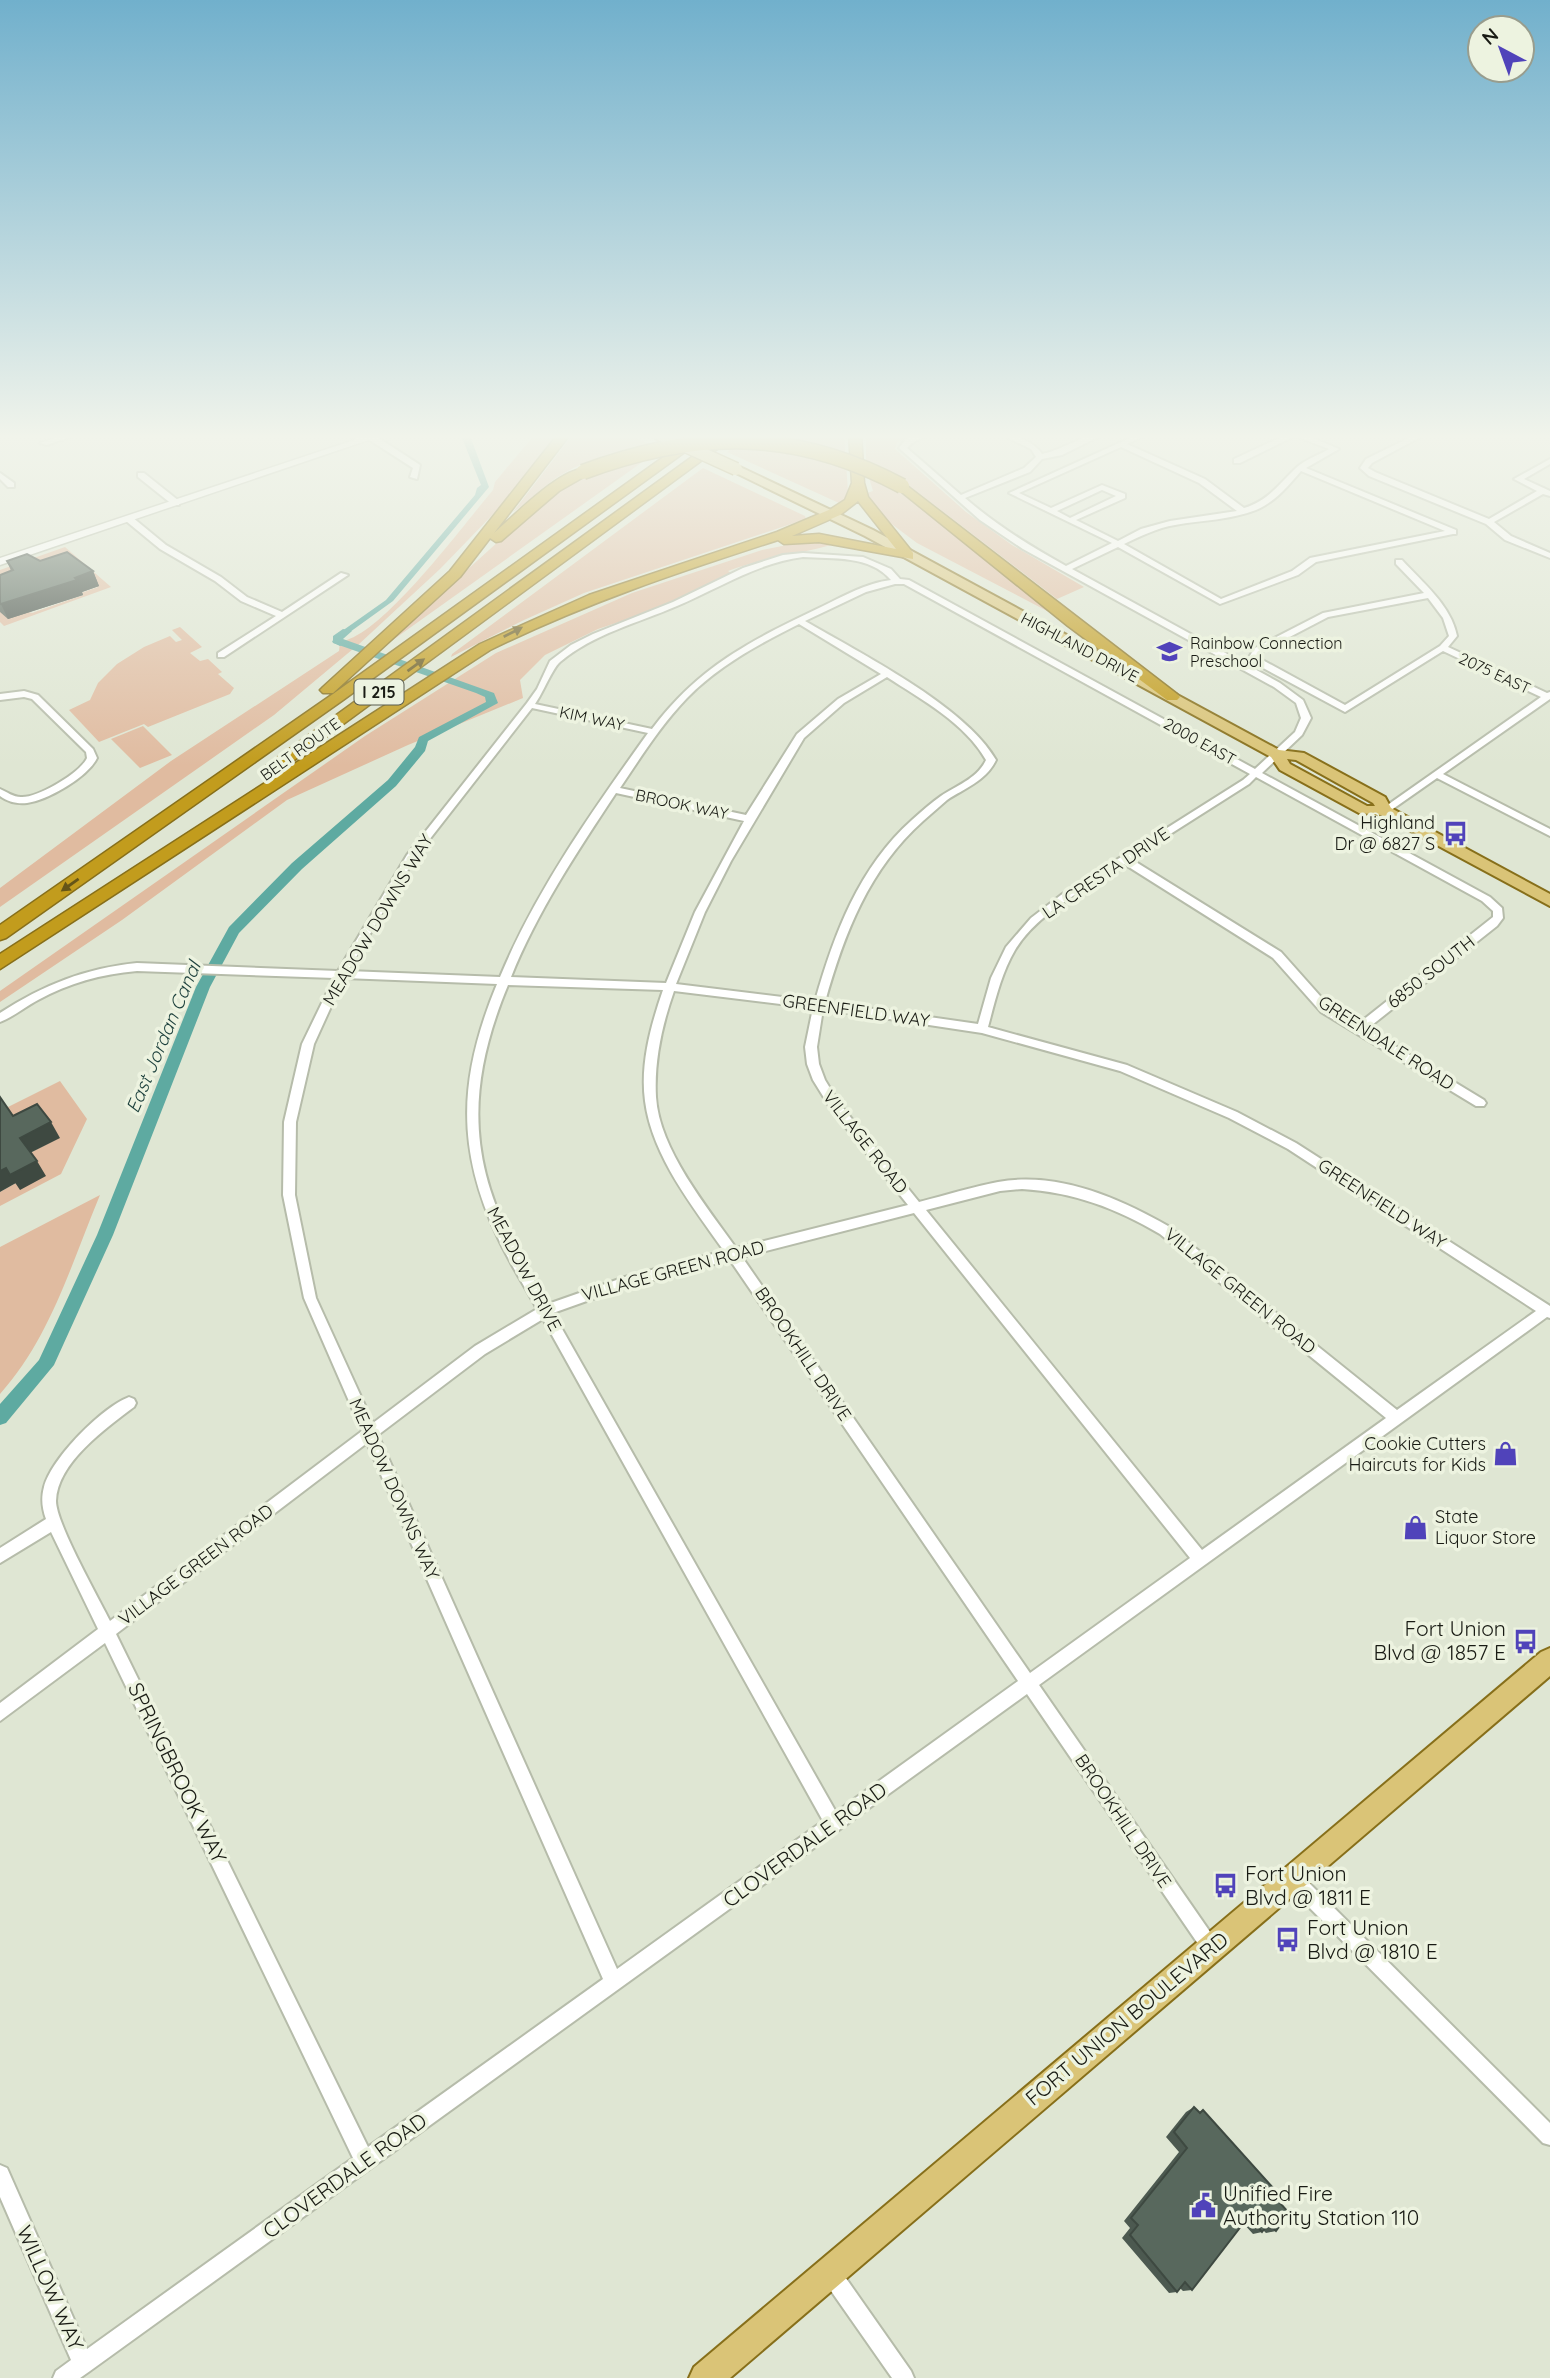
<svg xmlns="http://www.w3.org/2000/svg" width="1550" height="2378" font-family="Quicksand,sans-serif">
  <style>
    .green { fill: #e0bba0 }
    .water { fill: #5eaaa1 }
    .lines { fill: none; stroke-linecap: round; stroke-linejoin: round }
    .canal { fill: #5eaaa1; fill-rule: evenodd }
    .street-casing { stroke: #b6bcaa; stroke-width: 4 }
    .secondary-casing { stroke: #b6bcaa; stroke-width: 3 }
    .primary-casing { stroke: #876f1a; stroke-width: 4 }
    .highway-casing { stroke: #876f1a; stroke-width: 3 }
    .street { fill: #fff; fill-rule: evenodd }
    .secondary { fill: #fff; fill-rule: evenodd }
    .primary { fill: #dac477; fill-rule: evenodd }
    .highway { fill: #c29c1d; fill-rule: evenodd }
    .primary-bridge-casing { stroke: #876f1a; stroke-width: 15; stroke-linecap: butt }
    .highway-bridge-casing { stroke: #876f1a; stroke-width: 17; stroke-linecap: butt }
    .primary-bridge { stroke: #dac477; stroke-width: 12 }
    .highway-bridge { stroke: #c29c1d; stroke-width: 14 }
    .wall { fill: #4c5950 }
    .shaded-wall { fill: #3e4941 }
    .building { fill: #58685d; stroke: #3e4941; stroke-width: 2 }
    .oneway { fill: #655518 }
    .labels { text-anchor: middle; stroke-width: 7; stroke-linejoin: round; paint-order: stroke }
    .far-poi-label { font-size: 16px; fill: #191b14; stroke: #edf3e0; text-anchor: start }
    .far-street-label { font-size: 16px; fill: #191b14; stroke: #edf3e0 }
    .shield { fill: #edf3e0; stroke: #595c51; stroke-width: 2 }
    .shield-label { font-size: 16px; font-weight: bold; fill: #191b14 }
    .poi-label { font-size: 18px; fill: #191b14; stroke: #edf3e0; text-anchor: end }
    .street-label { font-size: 18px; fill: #191b14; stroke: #edf3e0 }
    .water-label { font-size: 19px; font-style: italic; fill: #1b3f3b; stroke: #edf3e0 }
    .near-poi-label { font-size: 21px; fill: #191b14; stroke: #edf3e0; text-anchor: start }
    .near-street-label { font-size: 21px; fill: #191b14; stroke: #edf3e0 }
  </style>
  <rect width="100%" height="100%" fill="#dfe6d3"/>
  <path class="green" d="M536 433H558L498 509 440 569 358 645 343 641C384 633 464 524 493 490L495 482Z
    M574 433H626L649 444C615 451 580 461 552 481 538 491 527 503 513 512Z
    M753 433H844L848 492 844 501 839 503 727 452Z
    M866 433H919L897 442 895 449 966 512 1012 545 1084 587 1057 599 903 481 866 461Z
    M648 458 390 642 382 647 511 530 577 475Z
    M703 468 805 516 806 519 584 593 524 620 451 657 452 654Z
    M871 471 958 536 1049 612 917 543 881 516 867 493 873 491 870 481Z
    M821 542 835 544C799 554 763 558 728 571L731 573 652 611 598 629 545 655 520 680 523 698 408 745 287 800 122 920 0 1002V991L365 736 496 653 632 593 762 550 792 544Z
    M65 547 111 587 4 626 0 622V602L32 613 83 595 81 593 98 587 0 592V570Z
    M180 627 202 647 190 653 200 661 208 659 222 672 218 674 234 688 230 694 148 727 144 724 99 742 69 710 90 700 98 683 117 664 144 647 170 636 176 642 182 640 172 630Z
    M340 643 353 649 274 715 0 907V888L171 761 339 651Z
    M143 726 172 755 140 768 111 739Z
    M60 1081 87 1119 61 1174 0 1206V1192L16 1183 30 1153 60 1137 23 1131 0 1111Z
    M100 1195C71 1264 51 1337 0 1394V1247Z"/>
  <path class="water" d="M460 433H469L489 487 393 601 343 637 342 640 346 642 340 646 332 642 335 636 386 600 475 495 477 488 481 485Z"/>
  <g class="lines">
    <path class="canal" d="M343 629 352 631 343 639 494 693 498 703 428 741 425 751 396 786 302 869 239 933 210 987 113 1235 54 1365 6 1423 0 1425V1404L39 1360 97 1235 196 987 229 927 292 863 388 780 415 747 419 737 486 702 485 697 476 693 333 643V636Z"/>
    <defs>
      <path id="street" d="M70 433H81L47 445 40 443Z
        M348 433H357L367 440 360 442Z
        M922 433H931L912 443 907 448 961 495 1024 468 1036 457 1031 449 998 433C1013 433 1034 442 1042 454 1063 450 1085 433 1106 433L1062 455 1042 459 1030 472 965 498C996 525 1030 546 1066 566L1112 543 1009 493 1141 433H1150L1127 444 1205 479 1244 508C1268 501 1279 484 1296 468 1304 460 1319 455 1329 449L1295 436 1240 463H1234V459L1290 433H1301L1339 449 1306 468 1456 530V534H1453L1316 562 1298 575 1220 604 1118 547 1072 569 1280 683 1303 700 1311 718 1302 735 1262 773 1490 897 1502 908 1503 918 1497 926 1367 1029 1484 1100 1486 1103 1484 1106H1476L1321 1012 1273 958 1124 864C1089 887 1037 913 1015 950 1001 974 995 1001 988 1027L1127 1065 1237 1112 1296 1143 1550 1306V1318L1547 1317 1039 1685 1217 1942 1220 1948 1217 1954 1211 1957 1205 1954 1027 1694 90 2371 80 2378H53L56 2371 71 2360 0 2197V2165L7 2168 87 2349 353 2158 105 1643 0 1721V1703L98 1629 51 1532 0 1563V1548L46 1519C42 1508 41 1498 44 1487 52 1458 101 1408 129 1397L134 1399 136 1403 134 1407C106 1428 57 1463 56 1501 56 1523 98 1597 110 1621L362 1431 304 1298 283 1195 284 1122 302 1044 334 978 137 971C101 974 69 983 38 1000 25 1007 13 1017 0 1022V1013C43 985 86 968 137 963L338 971 407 855 527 703 537 689 550 661 571 645 593 634 673 602 743 568 783 555 803 553 863 557 891 569 900 579 909 580 1255 769 1295 732 1301 718 1296 703 1274 687 1023 549 980 520 899 448 906 439ZM1121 447 1199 483 1237 511 1170 521 1141 529 1118 541 1076 520 1125 498V494L1102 485 1051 508 1019 493ZM1301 471 1445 531 1310 558 1292 571 1221 599 1124 544C1141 536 1157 528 1175 525 1202 520 1231 520 1256 510 1275 502 1288 486 1301 471ZM1102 490 1116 496 1070 518 1057 511ZM803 557C833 559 870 555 891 580 866 583 844 596 821 607 752 640 699 666 652 729L535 704C543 693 552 669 560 662 593 634 638 623 677 606 719 588 757 563 803 557ZM895 584H904L1250 774 1243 780 1061 895 1031 918 1006 947 991 978 978 1024 825 1002C844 934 869 869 923 821 931 814 939 807 947 800 965 788 986 781 996 760 965 706 860 653 805 621L866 592ZM799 624 881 674 838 699 797 734 746 815 620 788C641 757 661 725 687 698 718 666 759 644 799 624ZM887 677C922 700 965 723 986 760 977 779 957 785 941 796 931 803 922 811 912 820 859 867 834 934 815 1001L676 984 705 912 731 861 804 738 844 703ZM532 708 648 733C593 810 536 890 500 977L348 971 415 858ZM1256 777 1482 901 1493 911V917L1358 1024 1329 1006 1281 952 1131 859 1249 784ZM616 793 744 821 695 912 666 983 511 977C537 912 577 852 616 793ZM344 978 497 984C459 1076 455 1147 498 1238 509 1262 524 1285 537 1309L475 1346 373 1423 316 1298 295 1195 296 1122 314 1044ZM508 985 663 990C651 1025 640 1064 645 1101 652 1156 693 1207 724 1251L625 1277 548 1304C536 1282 522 1261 511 1239 465 1151 471 1074 508 985ZM674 991 813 1008 805 1047 807 1064 813 1080 831 1109 908 1205 736 1248C707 1207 659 1149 656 1097 654 1061 662 1025 674 991ZM823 1009 982 1033 1120 1071 1229 1118 1288 1149 1536 1311 1397 1410 1168 1226C1119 1198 1058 1171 998 1182 972 1187 946 1195 919 1202L839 1103 825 1080 819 1064 817 1047ZM1022 1189C1073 1192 1116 1208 1160 1234L1386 1418 1202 1550 926 1210 1000 1191ZM914 1213 1190 1558 1030 1673 742 1257ZM730 1260 1018 1681 836 1812 553 1313 626 1287ZM543 1319 823 1821 617 1969 378 1435 485 1354ZM367 1443 603 1979 368 2147 116 1634Z
        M1419 433H1428L1372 463 1368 468 1375 472 1489 519 1537 491 1514 479 1550 459V464L1524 479 1550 491V496L1543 494 1494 522 1511 536 1550 553V558L1505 540 1486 524 1369 476 1360 468 1366 459Z
        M368 435H374L420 465 417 479 410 477 413 468 368 439Z
        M0 473 14 483V487H8L0 479Z
        M138 473H144L179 501V505H173L138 477Z
        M126 517H132L166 545 221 577 247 597 282 612 341 573 348 575 224 657H218V653L276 616 241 601 215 581 160 549 126 521Z
        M1396 560H1402C1422 582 1451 605 1457 636L1448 647 1547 693 1550 692V699L1443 774 1550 829V836L1437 778 1387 813H1381L1379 811 1541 697 1443 651 1345 712 1252 662 1249 657 1255 648 1323 613 1424 593 1396 564ZM1428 598 1443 618 1449 636 1440 646 1345 705 1257 657 1261 652 1328 617Z
        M24 691 38 695 93 749 97 758C88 777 48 800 27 803 17 804 8 802 0 796V789C7 792 13 797 21 797 38 798 80 773 87 758L86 752 32 699 24 697 0 700V694Z
        M1293 1871 1299 1873 1550 2123V2145L1543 2143 1287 1885 1285 1879 1287 1873Z
        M829 2261 836 2264 911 2371 914 2378H892L822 2278 819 2271 822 2264Z"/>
      <path id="secondary" d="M375 433H389L0 565V558Z"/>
      <path id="primary" d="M732 467H740L873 530 1279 750 1304 753 1385 797 1391 808 1550 894V906L1381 815 1359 813 1280 770 1271 757 865 536 732 471ZM1287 759 1296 760 1373 803 1375 806H1367L1290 764Z
        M1550 1648V1676L730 2378H689L694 2367 1541 1652Z"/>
      <path id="highway" d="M559 433H571L494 533C513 517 563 465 587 469V475L559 491 501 541 496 542 490 538 460 577 333 693H323L320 690 323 687 450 571Z
        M697 433H711L343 700 6 938 0 940V925L333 694Z
        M725 433H739L274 775H262L260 772 262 769Z
        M849 433H861L864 483 868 497 913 553V559L819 542 784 544 778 540C679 572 583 604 490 650L0 969V954L480 644 589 595 777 532 831 509 845 500 852 483ZM858 501 896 549 819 534 792 536 840 515Z
        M902 482 1177 694 1180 697 1177 700H1167L1068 626 898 489 896 486Z"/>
    </defs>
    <use href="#street" class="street-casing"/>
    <use href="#secondary" class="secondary-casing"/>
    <use href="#primary" class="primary-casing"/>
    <use href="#highway" class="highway-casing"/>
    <use href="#street" class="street"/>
    <use href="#secondary" class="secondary"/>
    <use href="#primary" class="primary"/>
    <use href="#highway" class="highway"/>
    <defs>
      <path id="primary-bridge" d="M657 433 736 469"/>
      <path id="highway-bridge" d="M583 472C697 430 794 428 902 486"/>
    </defs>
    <use href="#primary-bridge" class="primary-bridge-casing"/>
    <use href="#highway-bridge" class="highway-bridge-casing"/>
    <use href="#primary-bridge" class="primary-bridge"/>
    <use href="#highway-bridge" class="highway-bridge"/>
  </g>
  <path class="wall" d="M7 561H40L93 571 99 586 82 592 83 595 8 619 0 612V575L11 571Z
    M1194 2107 1199 2112 1203 2110 1272 2194 1276 2231 1266 2233 1263 2230 1262 2232 1253 2234 1243 2223 1192 2290 1183 2291 1180 2288 1177 2292 1169 2293 1122 2238 1130 2228 1124 2221 1179 2152 1166 2137 1186 2112Z"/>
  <path class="shaded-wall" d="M93 571 99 586 82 592 83 595 8 619 1 604Z
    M51 1122 60 1138 30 1153 20 1138Z
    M37 1161 46 1176 20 1190 10 1175Z
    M6 1168 16 1183 0 1192V1171Z"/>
  <path class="building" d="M67 552 93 571 75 578 77 580 1 604 0 603V575L13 570 7 561 27 554 40 561Z
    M0 1097 13 1116 37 1104 51 1122 20 1138 37 1161 10 1175 6 1168 0 1171Z
    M1194 2107 1200 2113 1203 2110 1275 2190 1272 2194 1289 2213 1276 2231 1269 2223 1262 2232 1249 2216 1192 2290 1185 2282 1177 2292 1130 2235 1138 2225 1131 2218 1187 2148 1174 2132Z"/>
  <defs><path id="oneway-solid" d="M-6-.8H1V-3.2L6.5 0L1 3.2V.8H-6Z" transform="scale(1.75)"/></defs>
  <g class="oneway">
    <use href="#oneway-solid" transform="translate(513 632) rotate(-27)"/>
    <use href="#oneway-solid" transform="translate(416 665) rotate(-36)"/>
    <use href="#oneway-solid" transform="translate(70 885) rotate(145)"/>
  </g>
  <linearGradient id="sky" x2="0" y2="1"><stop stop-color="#71b0cc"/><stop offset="0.57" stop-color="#f1f4eb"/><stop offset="1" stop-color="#f1f4eb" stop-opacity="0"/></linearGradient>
  <rect width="1550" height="766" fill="url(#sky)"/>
  <defs>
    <symbol id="school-bare" viewBox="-9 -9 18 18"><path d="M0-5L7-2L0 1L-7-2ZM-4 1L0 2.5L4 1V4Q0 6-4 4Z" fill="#5043ba" stroke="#edf3e0" stroke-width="2.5" paint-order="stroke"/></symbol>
    <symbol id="bus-bare" viewBox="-9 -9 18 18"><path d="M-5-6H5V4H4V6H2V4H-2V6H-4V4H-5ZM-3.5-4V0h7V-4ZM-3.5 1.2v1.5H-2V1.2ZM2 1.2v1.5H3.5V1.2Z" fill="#5043ba" stroke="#edf3e0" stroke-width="2.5" paint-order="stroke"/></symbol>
    <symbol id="shop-bare" viewBox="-9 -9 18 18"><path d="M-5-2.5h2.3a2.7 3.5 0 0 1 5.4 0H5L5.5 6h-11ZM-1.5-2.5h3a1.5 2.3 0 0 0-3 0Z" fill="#5043ba" stroke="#edf3e0" stroke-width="2.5" paint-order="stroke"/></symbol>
    <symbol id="civic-bare" viewBox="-9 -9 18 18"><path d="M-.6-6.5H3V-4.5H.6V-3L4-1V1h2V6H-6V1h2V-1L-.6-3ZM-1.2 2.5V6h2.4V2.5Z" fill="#5043ba" stroke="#edf3e0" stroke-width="2.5" paint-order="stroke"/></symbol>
  </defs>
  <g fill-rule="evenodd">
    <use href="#school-bare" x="1152" y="634" width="35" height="35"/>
    <use href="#bus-bare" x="1438" y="816" width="35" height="35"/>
    <use href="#shop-bare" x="1488" y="1436" width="35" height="35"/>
    <use href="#shop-bare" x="1398" y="1510" width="35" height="35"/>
    <use href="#bus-bare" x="1508" y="1624" width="35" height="35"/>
    <use href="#bus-bare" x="1208" y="1868" width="35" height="35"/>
    <use href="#bus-bare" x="1270" y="1922" width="35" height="35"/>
    <use href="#civic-bare" x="1186" y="2188" width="35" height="35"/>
  </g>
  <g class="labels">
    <g class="far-poi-label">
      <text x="1190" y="649">Rainbow Connection<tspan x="1190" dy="18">Preschool</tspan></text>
    </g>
    <g class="far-street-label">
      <text transform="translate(1080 647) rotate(28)" y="6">HIGHLAND DRIVE</text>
      <text transform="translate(1495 673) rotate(25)" y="6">2075 EAST</text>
      <text transform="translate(592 718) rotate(12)" y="6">KIM WAY</text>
      <text transform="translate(1200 741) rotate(29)" y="6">2000 EAST</text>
      <text transform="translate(300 749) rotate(-36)" y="6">BELT ROUTE</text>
      <text transform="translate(682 804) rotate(12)" y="6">BROOK WAY</text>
    </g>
    <rect class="shield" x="354.5" y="679.5" width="49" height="25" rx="5"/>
    <g class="shield-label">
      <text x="379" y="698">I 215</text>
    </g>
    <g class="poi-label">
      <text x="1435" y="829">Highland<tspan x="1435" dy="21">Dr @ 6827 S</tspan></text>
      <text x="1486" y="1450">Cookie Cutters<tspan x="1486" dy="21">Haircuts for Kids</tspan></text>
      <text x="1435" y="1523" text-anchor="start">State<tspan x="1435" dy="21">Liquor Store</tspan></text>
    </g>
    <g class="street-label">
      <text transform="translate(1106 873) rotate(-34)" y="6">LA CRESTA DRIVE</text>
      <text transform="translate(378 920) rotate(-59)" y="6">MEADOW DOWNS WAY</text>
      <text transform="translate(1431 972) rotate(-38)" y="6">6850 SOUTH</text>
      <text transform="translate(856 1011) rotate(8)" y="6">GREENFIELD WAY</text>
      <text transform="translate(1386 1043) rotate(33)" y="6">GREENDALE ROAD</text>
      <text transform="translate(865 1142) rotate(52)" y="6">VILLAGE ROAD</text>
      <text transform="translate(1382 1204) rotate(33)" y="6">GREENFIELD WAY</text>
      <text transform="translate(524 1269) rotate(62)" y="6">MEADOW DRIVE</text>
      <text transform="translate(673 1271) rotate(-15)" y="6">VILLAGE GREEN ROAD</text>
      <text transform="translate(1240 1291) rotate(39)" y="6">VILLAGE GREEN ROAD</text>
      <text transform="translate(803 1354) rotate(56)" y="6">BROOKHILL DRIVE</text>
      <text transform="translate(394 1489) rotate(66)" y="6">MEADOW DOWNS WAY</text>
      <text transform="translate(196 1565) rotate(-37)" y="6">VILLAGE GREEN ROAD</text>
      <text transform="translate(1123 1821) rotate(56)" y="6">BROOKHILL DRIVE</text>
    </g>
    <g class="water-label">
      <text transform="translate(163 1037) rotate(-67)" y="7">East Jordan Canal</text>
    </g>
    <g class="near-poi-label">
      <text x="1506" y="1636" text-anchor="end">Fort Union<tspan x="1506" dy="24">Blvd @ 1857 E</tspan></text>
      <text x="1245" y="1881">Fort Union<tspan x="1245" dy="24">Blvd @ 1811 E</tspan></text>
      <text x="1307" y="1935">Fort Union<tspan x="1307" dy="24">Blvd @ 1810 E</tspan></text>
      <text x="1223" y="2201">Unified Fire<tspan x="1223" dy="24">Authority Station 110</tspan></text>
    </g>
    <g class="near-street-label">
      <text transform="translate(177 1773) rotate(64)" y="7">SPRINGBROOK WAY</text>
      <text transform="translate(805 1845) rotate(-36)" y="7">CLOVERDALE ROAD</text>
      <text transform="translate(1127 2019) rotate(-40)" y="7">FORT UNION BOULEVARD</text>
      <text transform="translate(345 2176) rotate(-36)" y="7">CLOVERDALE ROAD</text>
      <text transform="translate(50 2288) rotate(66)" y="7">WILLOW WAY</text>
    </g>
  </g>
  <g transform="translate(1501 49) rotate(319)"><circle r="33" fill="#edf3e0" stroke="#989d8e" stroke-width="2"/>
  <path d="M0-5L12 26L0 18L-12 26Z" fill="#5043ba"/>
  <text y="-10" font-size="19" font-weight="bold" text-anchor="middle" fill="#191b14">N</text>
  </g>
</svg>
